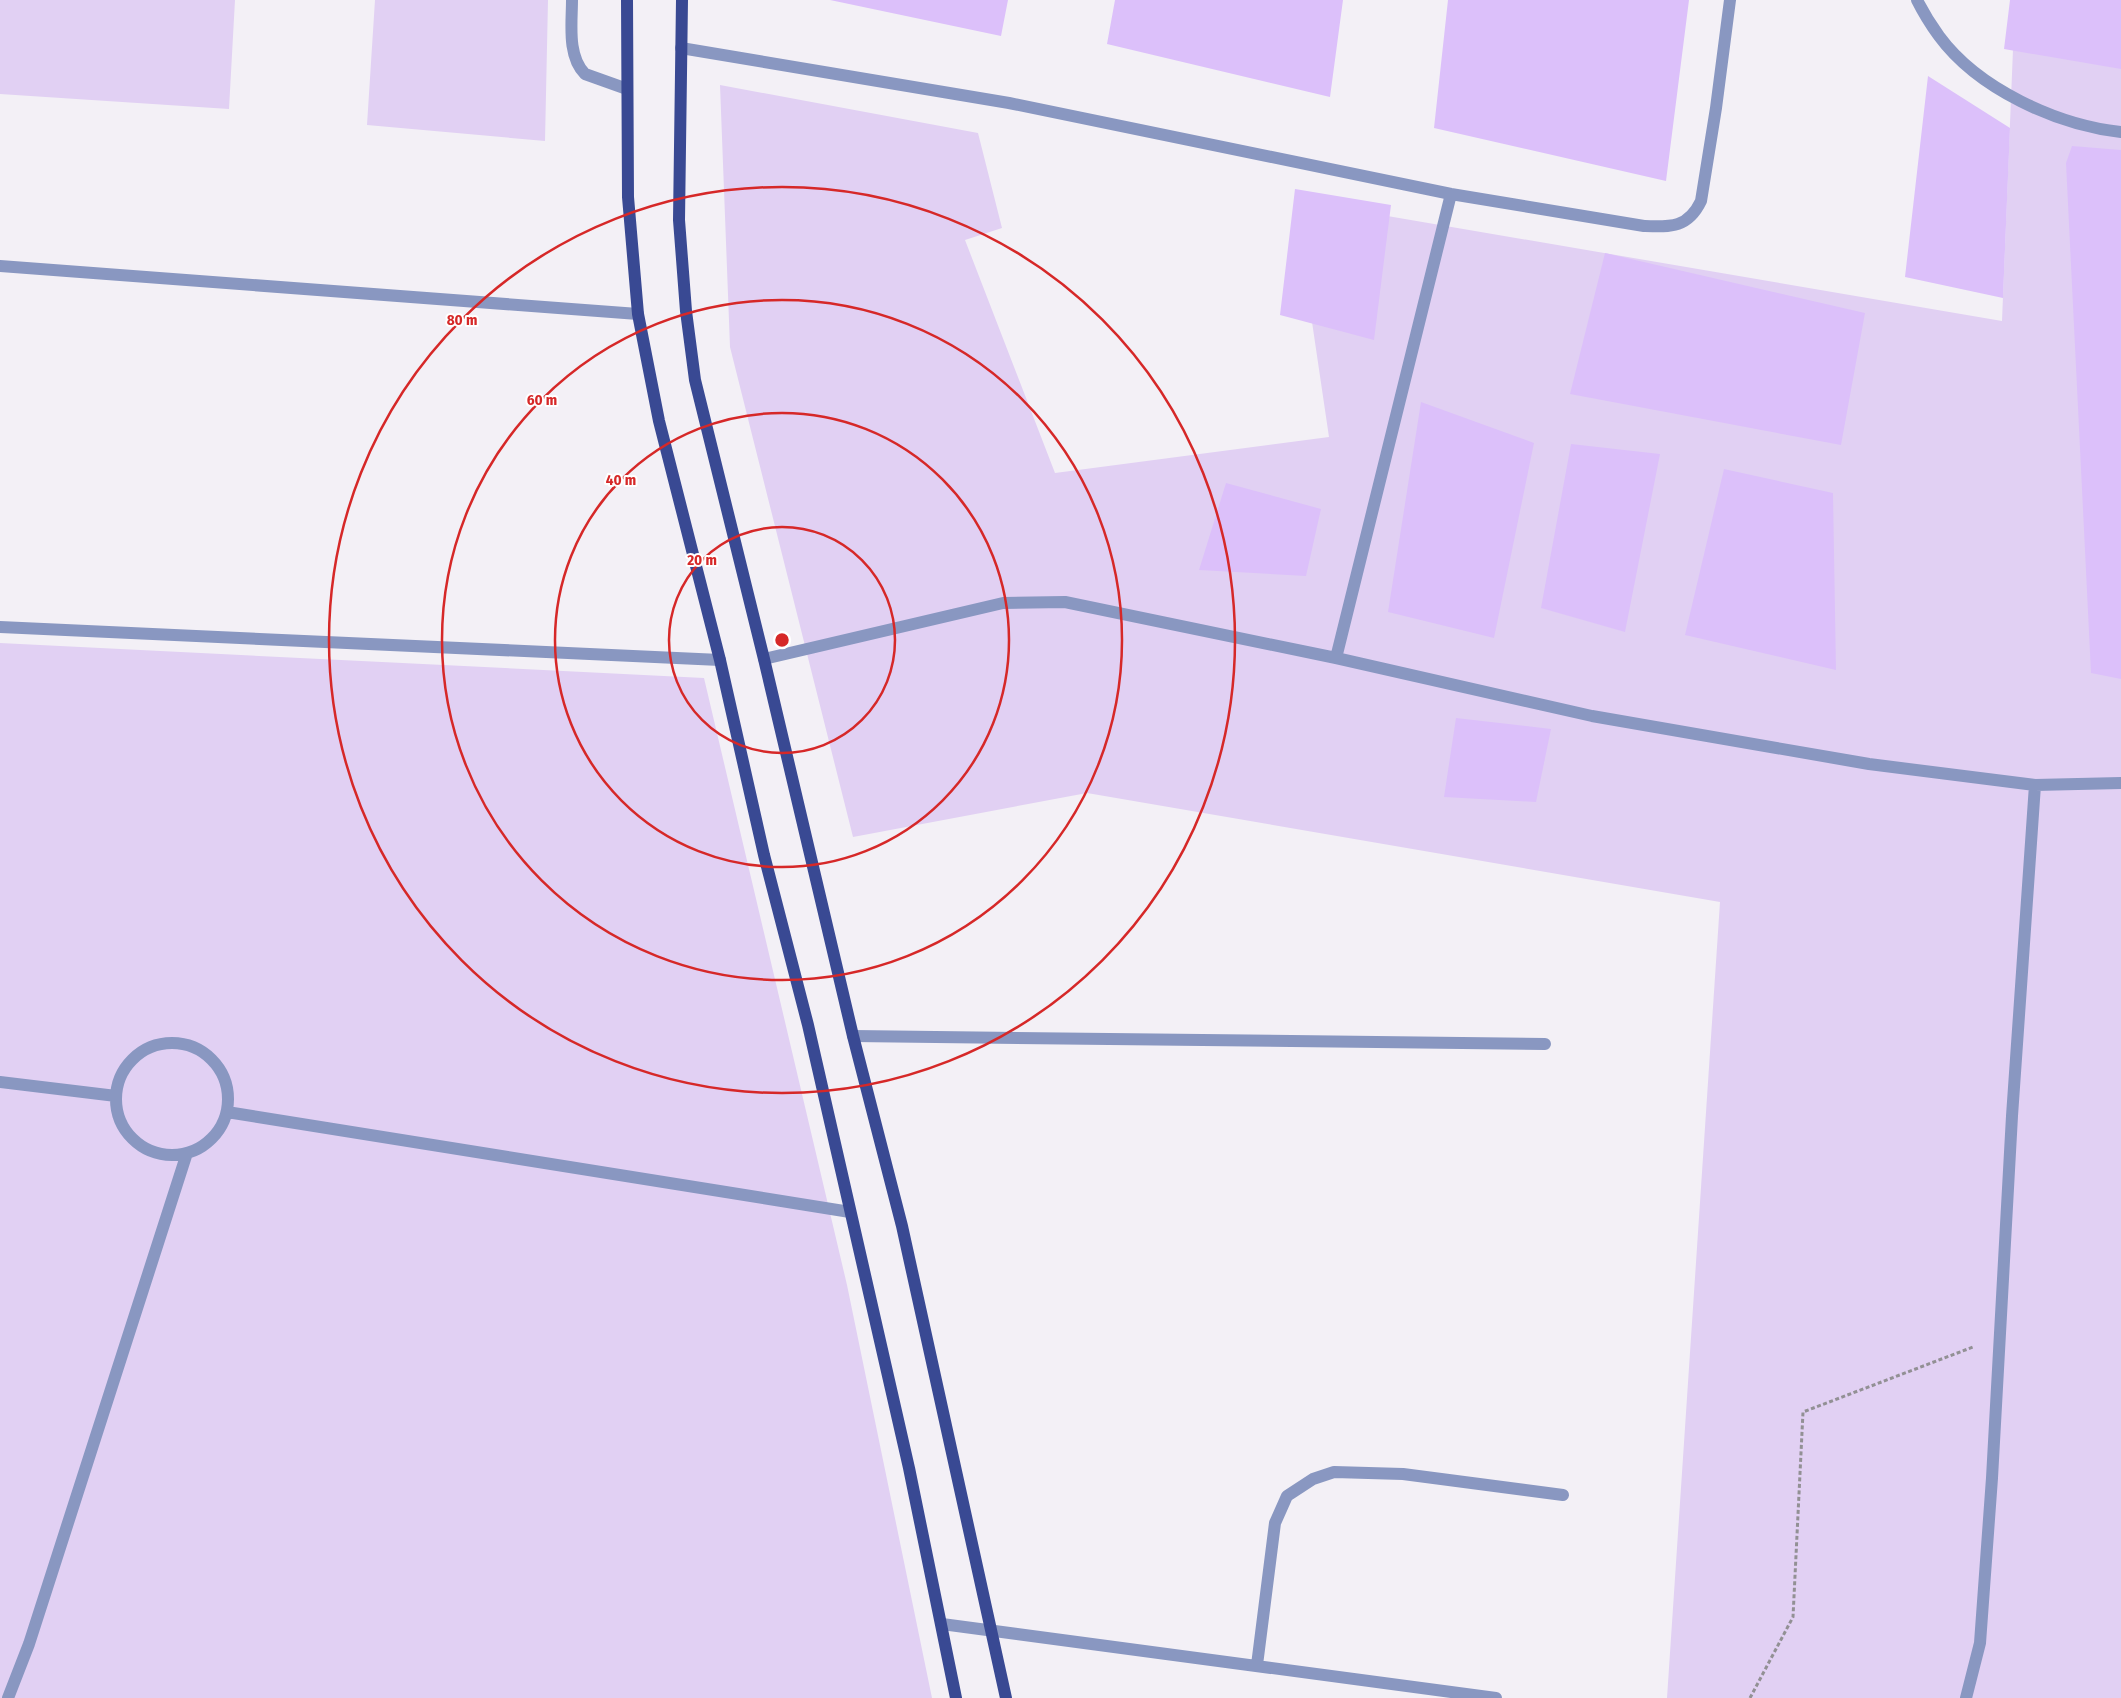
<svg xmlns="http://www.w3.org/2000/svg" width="2121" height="1698" font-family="'Fira Sans Condensed',sans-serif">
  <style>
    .green { fill: #e1d0f3 }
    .building { fill: #dcc0fa }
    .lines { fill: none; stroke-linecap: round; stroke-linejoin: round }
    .path { stroke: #929094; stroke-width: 3; stroke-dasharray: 4 2.5; stroke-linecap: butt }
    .minor { stroke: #8997c1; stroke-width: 12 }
    .major { stroke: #394993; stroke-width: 12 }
    .ring { fill: none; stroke: #d62828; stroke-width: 2.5 }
    .centre { fill: #d62828; stroke: #fff; stroke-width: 2.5 }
    .ring-label { font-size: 15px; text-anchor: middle; font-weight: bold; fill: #d62828; stroke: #fff; stroke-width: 4; stroke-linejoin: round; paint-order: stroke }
  </style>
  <rect width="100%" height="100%" fill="#f3f0f6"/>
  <path class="green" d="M0 0H235L229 109 0 94Z
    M375 0H548L545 141 367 125Z
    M2015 0H2121V1698H1667L1720 902 1087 793 853 837 730 347 720 85 978 133 1002 228 965 240 1055 473 1329 437 1294 200 2002 321Z
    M0 643 704 678 847 1285 932 1698H0Z"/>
  <path class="building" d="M830 0H1008L1001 36Z
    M1115 0H1343L1330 97 1107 44Z
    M1448 0H1689L1666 181 1434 128Z
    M2010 0H2121V69L2004 49Z
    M1928 76 2010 128 2003 298 1905 277Z
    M2072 146 2121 150V679L2091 673 2066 163Z
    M1295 189 1391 205 1374 340 1280 315Z
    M1605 253 1865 313 1841 445 1570 394Z
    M1421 402 1534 443 1494 638 1388 612Z
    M1571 444 1660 454 1625 632 1541 608Z
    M1724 469 1833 493 1836 670 1685 635Z
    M1226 483 1321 509 1306 576 1199 570Z
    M1456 718 1551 729 1536 802 1444 797Z"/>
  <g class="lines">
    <path class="path" d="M1750 1698 1793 1617 1803 1412 1973 1347"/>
    <path class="minor" d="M572 0C572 23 567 56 585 74L627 89
      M1917 0C1923 12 1931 25 1939 36 1978 89 2057 125 2121 132
      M681 48 1009 103 1451 194 1644 226C1671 227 1688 228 1701 201L1716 108 1730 0
      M0 266 638 314
      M0 627 720 660
      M1336 658 1451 194
      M764 659 1003 603 1065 602 1336 658 1592 716 1869 764 2035 785 2121 783
      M853 1036 1545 1044
      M116 1099a56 56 0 1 1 112 0a56 56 0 1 1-112 0Z
      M0 1082 116 1096
      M227 1112 850 1212
      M942 1624 1496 1698
      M1257 1665 1275 1523 1287 1496 1313 1479 1334 1472 1403 1474 1563 1495
      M8 1698 29 1644 187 1153
      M1966 1698 1980 1643 1992 1478 2012 1116 2035 785"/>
    <path class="major" d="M627 0 628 197 638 314 659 421 720 660 764 855 808 1025 909 1468 956 1698
      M682 0 679 220 686 311 695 380 764 659 853 1036 902 1226 1006 1698"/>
  </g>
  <g class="ring">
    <circle cx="782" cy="640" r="113"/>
    <circle cx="782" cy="640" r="227"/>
    <circle cx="782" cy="640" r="340"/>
    <circle cx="782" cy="640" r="453"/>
  </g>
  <circle cx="782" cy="640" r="8" class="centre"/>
  <g class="ring-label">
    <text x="462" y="325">80 m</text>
    <text x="542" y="405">60 m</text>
    <text x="621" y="485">40 m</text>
    <text x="702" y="565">20 m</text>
  </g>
</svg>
